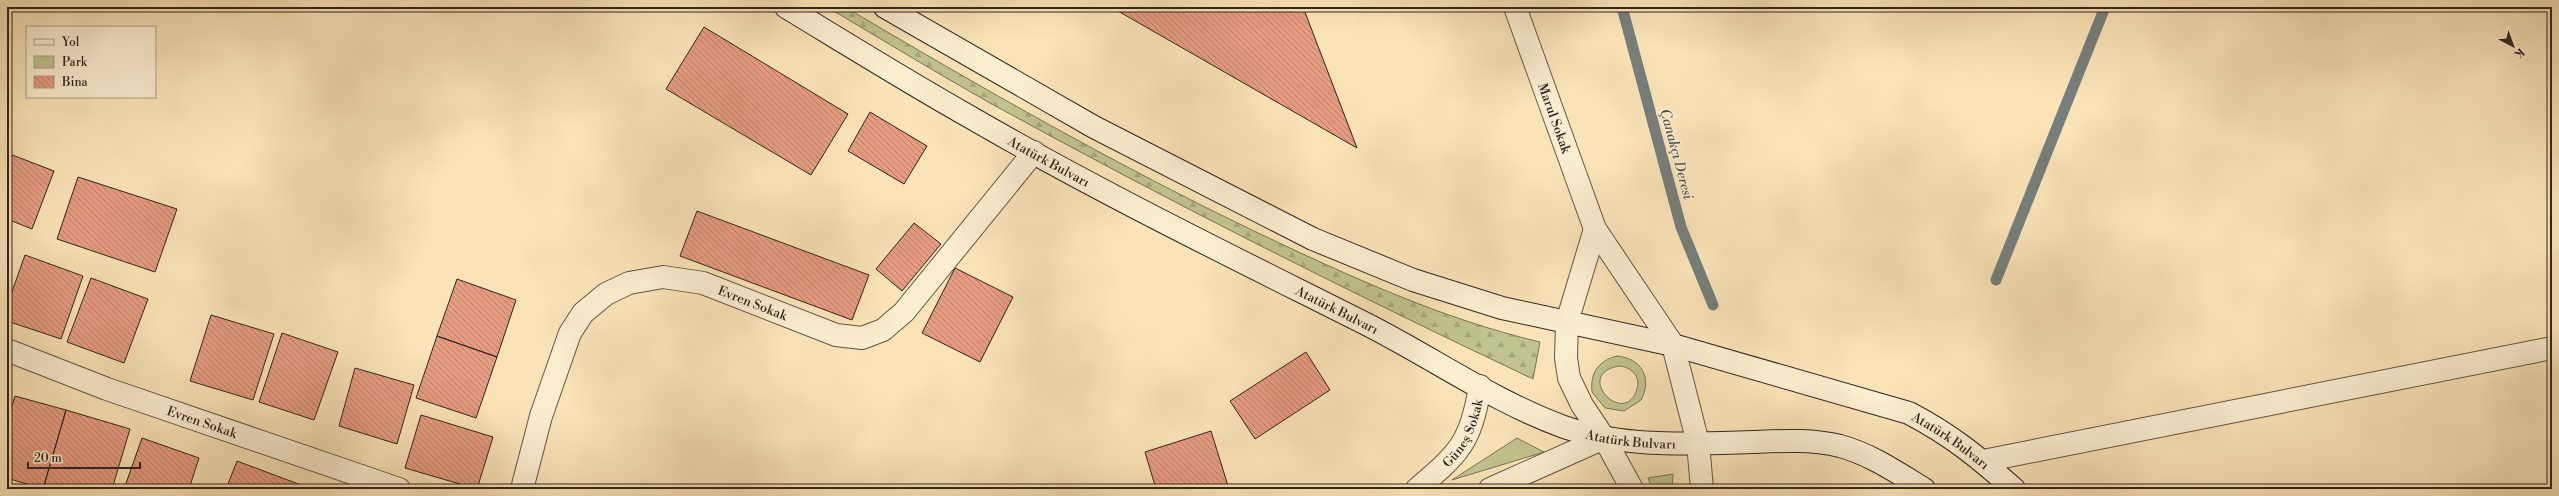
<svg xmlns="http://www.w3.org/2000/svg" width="2559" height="496" font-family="'Libre Bodoni',serif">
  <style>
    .green { fill: #c0c38d; stroke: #787456; fill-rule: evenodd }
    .forest { fill: url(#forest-firs); stroke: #787456 }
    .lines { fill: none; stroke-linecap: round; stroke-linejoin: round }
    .stream { stroke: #757f7b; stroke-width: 11 }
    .building { fill: url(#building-back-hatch); stroke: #31251f }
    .minor-casing { stroke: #635445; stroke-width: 24 }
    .tertiary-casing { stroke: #635445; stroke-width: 24 }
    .secondary-casing { stroke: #31251f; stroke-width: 24 }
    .minor { stroke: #fbedd0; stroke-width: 22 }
    .tertiary { stroke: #fbedd0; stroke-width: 22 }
    .secondary { stroke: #fbedd0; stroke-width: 22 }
    .labels { text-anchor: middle; stroke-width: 3; stroke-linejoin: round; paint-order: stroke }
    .street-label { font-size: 13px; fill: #31251f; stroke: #fbedd0 }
    .water-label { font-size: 14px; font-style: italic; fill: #53524d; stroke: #fbedd0 }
  </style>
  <defs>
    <pattern id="forest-firs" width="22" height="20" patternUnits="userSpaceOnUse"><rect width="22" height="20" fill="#c0c38d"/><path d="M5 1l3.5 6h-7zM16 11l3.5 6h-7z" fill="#a5a779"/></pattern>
    <pattern id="building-back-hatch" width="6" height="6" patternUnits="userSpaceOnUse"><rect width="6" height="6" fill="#e69c81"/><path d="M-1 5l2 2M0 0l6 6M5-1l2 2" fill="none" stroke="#bb7f69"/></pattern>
  </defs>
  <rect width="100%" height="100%" fill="#f9e3b7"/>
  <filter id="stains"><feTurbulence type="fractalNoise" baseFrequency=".005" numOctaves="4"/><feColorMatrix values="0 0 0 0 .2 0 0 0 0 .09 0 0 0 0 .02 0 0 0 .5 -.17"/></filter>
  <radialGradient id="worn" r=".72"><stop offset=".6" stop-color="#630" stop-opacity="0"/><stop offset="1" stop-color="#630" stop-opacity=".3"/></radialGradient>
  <path class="green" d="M1617 356C1641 358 1653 378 1641 400L1624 411 1605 408 1592 392C1590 373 1598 361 1617 356ZM1619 366C1631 367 1641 376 1637 389 1625 429 1572 374 1619 366Z
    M1517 438 1544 452 1452 480Z
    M1673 474 1672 489H1652L1648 478Z"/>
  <path class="forest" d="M827 7H845C980 87 1116 165 1258 233 1349 276 1442 319 1540 342L1533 379C1349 292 1168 201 990 103 935 72 881 39 827 7Z"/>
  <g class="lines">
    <path class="stream" d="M1622 7 1681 227 1713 305
      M1996 280 2105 7"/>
  </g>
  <path class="building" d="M1111 7H1303L1357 148Z
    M704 27 848 114 811 175 666 89Z
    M870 112 927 146 904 184 848 151Z
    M7 153 54 171 32 229 7 219Z
    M78 177 177 209 155 272 57 239Z
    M697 211 869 275 852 320 680 256Z
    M914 223 941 244 902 291 876 269Z
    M7 238 11 239 7 248Z
    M25 255 83 276 61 339 7 321V306Z
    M955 268 1013 297 980 362 922 333Z
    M91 278 148 299 124 363 67 342Z
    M457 279 516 300 497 357 437 336Z
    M211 315 274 334 253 400 190 381Z
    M282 333 338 352 314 420 259 402Z
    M437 336 497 357 476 418 416 398Z
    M1306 352 1330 390 1255 439 1230 401Z
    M355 368 414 385 397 444 339 426Z
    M15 396 66 410 43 489 7 478V423Z
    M66 410 130 429 112 489H43Z
    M421 415 493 437 477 489 405 468Z
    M1211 431 1229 489H1156L1145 452Z
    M142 438 199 458 189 489H124Z
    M237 461 301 485 299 489H226Z"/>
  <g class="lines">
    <defs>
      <g id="minor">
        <path id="s1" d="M1515 7 1595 229"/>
        <path d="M1567 322 1595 229 1673 345"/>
        <path id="s2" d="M7 350 107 389 399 489"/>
        <path d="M1983 461 2552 348"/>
        <path id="s3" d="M522 489 541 416 570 333 583 313 606 294 629 283 663 277 703 283 836 335 862 338 883 330 904 312 1034 152"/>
        <path id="s4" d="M1417 489C1459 453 1471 443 1480 386"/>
        <path d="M1490 489 1604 438"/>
      </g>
      <path id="tertiary" d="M1567 322 1566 358 1569 378 1582 405 1604 438 1632 489
        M1673 345 1698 443 1702 489"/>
      <g id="secondary">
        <path id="s5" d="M786 7C847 44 908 82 970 117 1099 192 1235 258 1368 325 1433 358 1495 402 1564 427 1625 448 1689 444 1752 442 1781 441 1811 439 1840 446 1870 454 1898 473 1924 489"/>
        <path id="s6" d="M885 7 1094 127 1313 239 1413 280 1502 308 1673 345 1909 413C1951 435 1978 457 2014 489"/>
      </g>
    </defs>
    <use href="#minor" class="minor-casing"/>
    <use href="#tertiary" class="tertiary-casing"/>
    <use href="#secondary" class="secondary-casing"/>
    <use href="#minor" class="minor"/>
    <use href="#tertiary" class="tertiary"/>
    <use href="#secondary" class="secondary"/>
  </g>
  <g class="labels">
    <g class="street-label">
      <text dy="5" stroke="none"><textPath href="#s1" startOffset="118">Marul Sokak</textPath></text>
      <text dy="5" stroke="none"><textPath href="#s5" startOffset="305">Atatürk Bulvarı</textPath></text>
      <text dy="5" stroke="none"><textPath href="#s3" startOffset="371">Evren Sokak</textPath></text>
      <text dy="5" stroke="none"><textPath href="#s5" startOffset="629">Atatürk Bulvarı</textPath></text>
      <text dy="5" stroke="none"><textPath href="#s2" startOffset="208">Evren Sokak</textPath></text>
      <text dy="5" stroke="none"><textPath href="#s4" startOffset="74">Güneş Sokak</textPath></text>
      <text dy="5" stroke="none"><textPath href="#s5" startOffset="953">Atatürk Bulvarı</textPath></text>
      <text dy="5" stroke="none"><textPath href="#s6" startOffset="1159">Atatürk Bulvarı</textPath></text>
    </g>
    <g class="water-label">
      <text transform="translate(1677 154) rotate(75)" y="5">Çanakçı Deresi</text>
    </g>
  </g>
  <rect width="2559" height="496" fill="none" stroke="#f9e3b7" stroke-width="24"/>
  <rect x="8" y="8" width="2543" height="480" fill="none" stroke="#31251f" stroke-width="2"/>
  <rect x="12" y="12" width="2535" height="472" fill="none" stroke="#31251f"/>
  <rect x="26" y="26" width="130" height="72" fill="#fbedd0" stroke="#aa9d89"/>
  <rect x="34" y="39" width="20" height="6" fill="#fbedd0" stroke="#aa9d89"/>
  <text x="62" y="46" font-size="12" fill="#31251f">Yol</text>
  <rect x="34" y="56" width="20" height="12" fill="#c0c38d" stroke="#aa9d89"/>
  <text x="62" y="66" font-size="12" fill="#31251f">Park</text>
  <rect x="34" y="76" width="20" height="12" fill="url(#building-back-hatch)" stroke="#aa9d89"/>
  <text x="62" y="86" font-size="12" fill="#31251f">Bina</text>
  <g transform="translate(2513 46) rotate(139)" stroke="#fbedd0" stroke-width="3" paint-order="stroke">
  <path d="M0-3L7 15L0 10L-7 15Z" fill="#31251f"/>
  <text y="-6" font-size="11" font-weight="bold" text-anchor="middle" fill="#31251f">K</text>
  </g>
  <path d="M28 462v6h112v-6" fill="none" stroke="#31251f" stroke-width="2"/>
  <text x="34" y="462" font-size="12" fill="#31251f" stroke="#fbedd0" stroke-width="3" paint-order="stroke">20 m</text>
  <rect width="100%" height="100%" filter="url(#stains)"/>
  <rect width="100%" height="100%" fill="url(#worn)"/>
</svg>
